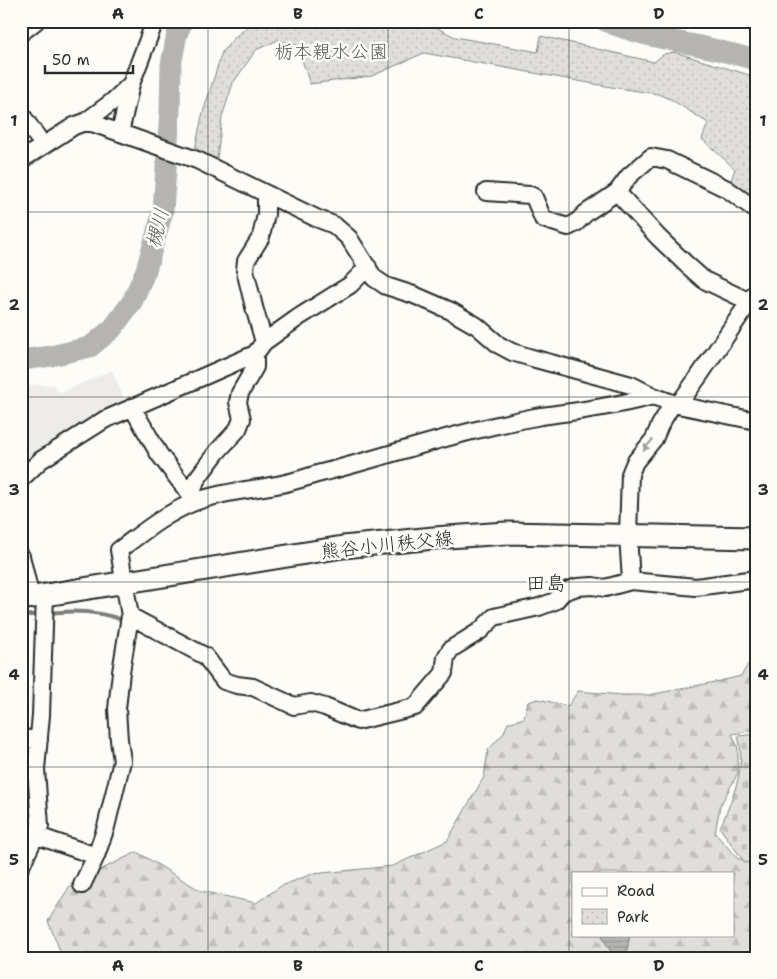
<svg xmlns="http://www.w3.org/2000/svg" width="777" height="979" font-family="'Shantell Sans','Klee One',sans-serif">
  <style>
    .built { fill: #edece8 }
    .forest { fill: url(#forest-firs); stroke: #858482; fill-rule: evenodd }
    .cemetery { fill: url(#cemetery-stones); stroke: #858482 }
    .park { fill: url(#park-dots); stroke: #858482 }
    .water { fill: url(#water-rules); stroke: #7e7d7b }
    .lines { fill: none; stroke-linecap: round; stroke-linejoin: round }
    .stream { stroke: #7e7d7b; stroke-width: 4 }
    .river { stroke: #b5b4b1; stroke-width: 21 }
    .minor-casing { stroke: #2b2b2b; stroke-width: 20 }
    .major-casing { stroke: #2b2b2b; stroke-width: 25 }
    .minor { stroke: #fdfcf7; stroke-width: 16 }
    .major { stroke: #fdfcf7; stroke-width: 21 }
    .oneway { fill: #9e9e9b }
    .grid { fill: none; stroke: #2b2b2b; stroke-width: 1; stroke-opacity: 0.55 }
    .labels { text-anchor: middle; stroke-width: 5; stroke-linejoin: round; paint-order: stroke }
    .park-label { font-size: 19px; fill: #585857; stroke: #fdfcf7 }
    .street-label { font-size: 19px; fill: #2b2b2b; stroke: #fdfcf7 }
    .water-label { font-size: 20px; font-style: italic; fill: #5b5b5a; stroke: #fdfcf7 }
    .neighbourhood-label { font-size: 20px; fill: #2b2b2b; stroke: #fdfcf7 }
    .neatline { fill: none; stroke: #2b2b2b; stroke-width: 2 }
    .grid-label { font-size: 16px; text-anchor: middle; font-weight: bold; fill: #2b2b2b }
  </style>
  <defs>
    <pattern id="forest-firs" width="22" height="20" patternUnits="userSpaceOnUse" patternTransform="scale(1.25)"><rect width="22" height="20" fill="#dfdeda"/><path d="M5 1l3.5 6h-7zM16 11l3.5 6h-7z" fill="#c0bfbb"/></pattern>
    <pattern id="cemetery-stones" width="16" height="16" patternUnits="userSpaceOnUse" patternTransform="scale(1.25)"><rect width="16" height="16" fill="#dfdeda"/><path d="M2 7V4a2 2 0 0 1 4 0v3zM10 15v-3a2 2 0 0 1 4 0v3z" fill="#c0bfbb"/></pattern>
    <pattern id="park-dots" width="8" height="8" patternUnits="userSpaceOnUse" patternTransform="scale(1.25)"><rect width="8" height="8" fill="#dfdeda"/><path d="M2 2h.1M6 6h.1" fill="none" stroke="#c0bfbb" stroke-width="1.8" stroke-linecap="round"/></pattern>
    <pattern id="water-rules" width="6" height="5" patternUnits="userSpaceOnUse" patternTransform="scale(1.25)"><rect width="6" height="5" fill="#b5b4b1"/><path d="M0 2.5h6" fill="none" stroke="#939390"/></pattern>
  </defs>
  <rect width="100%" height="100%" fill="#fdfcf7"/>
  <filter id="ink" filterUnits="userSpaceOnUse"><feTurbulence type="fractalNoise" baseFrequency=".02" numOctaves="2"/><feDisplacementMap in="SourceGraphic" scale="10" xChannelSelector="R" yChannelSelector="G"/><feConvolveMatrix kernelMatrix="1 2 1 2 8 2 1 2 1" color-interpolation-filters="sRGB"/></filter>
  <g filter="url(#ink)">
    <path class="built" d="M112 370 127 406 21 473V385H55L56 391 62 392Z"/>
    <path class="forest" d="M756 651V730L732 734 738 748V773L720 806 715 833 738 859 756 858V958H63L48 921 71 884 137 852 201 891 256 903 281 886 312 874 393 866 447 841 484 777 488 750 503 734 508 723 524 718 528 702 538 699 568 706 578 691 621 695H649L720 681 741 676ZM573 873H733V935H573Z"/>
    <path class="cemetery" d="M756 734V860L745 863 720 828C732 799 747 768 738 736Z"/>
    <path class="park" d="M254 21H424L455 37 538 52 541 36 654 62 664 54 674 52 756 77V205L729 186 735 169 702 139 708 123 672 100 658 94 611 87 424 53 372 76 310 84 297 45 278 40 256 50 233 83 222 117 217 159 194 154 202 116 222 52 235 37Z"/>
    <path class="water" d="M602 935H630L627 950 623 957H615L607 946Z"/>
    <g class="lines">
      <path class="stream" d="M738 589 756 588
        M560 606 564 603 571 596
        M48 613C73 610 101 611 125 621
        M21 616 41 614"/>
      <path class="river" d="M605 21C634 34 665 39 695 45 716 49 736 55 756 60
        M21 360 51 356 90 347 112 329 132 302 146 270 163 211 170 111 171 65 177 34 183 21"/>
      <defs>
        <path id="minor" d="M21 33 36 21
          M21 114 43 145
          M85 122 95 124 197 160 316 218 334 225 349 238 374 278 386 286 414 295 451 311 477 326 499 345 512 352 532 358 631 385 653 396 678 405
          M120 133 131 84 155 21
          M21 160 74 126 85 122 112 102 131 84
          M486 192 530 195 534 197 543 219 568 227 576 223 586 213 617 192 629 176 651 157 667 160 727 189 756 210
          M617 192 658 237 686 264 704 280 750 302
          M756 292 699 376 678 405 756 421
          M264 342 299 317 350 285 368 267
          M132 407 159 454 191 496
          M21 479 41 460 104 420 255 354
          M191 503V496L196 480 217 452 238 429 242 419 238 402 240 393 255 367V354L264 342 254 307 245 270 246 261 261 237 266 214V194
          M21 556 31 598
          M631 581 628 535 630 474 635 462 654 439 660 425 673 403
          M130 616 205 656 224 681 237 685 253 687 294 706 311 703 325 707 358 721 415 707 444 673 446 657 451 649 480 631 494 617 539 607 555 601 563 592 577 587 593 586 605 588 631 581 696 587 756 579
          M21 738 39 740
          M35 835 96 856
          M21 866 40 826 36 769 41 715 45 596
          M82 885 96 856 106 827 122 761 119 740 117 709 121 672 130 616 119 550C142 533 165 514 192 503 217 493 243 491 270 486 286 484 302 479 317 474 375 460 431 440 489 427 507 423 524 419 541 416 579 411 616 406 653 396"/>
        <path id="major" d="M21 599 343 547 434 538 506 533 756 538"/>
      </defs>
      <use href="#minor" class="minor-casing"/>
      <use href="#major" class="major-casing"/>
      <use href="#minor" class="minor"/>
      <use href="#major" class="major"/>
    </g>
    <defs><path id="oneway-solid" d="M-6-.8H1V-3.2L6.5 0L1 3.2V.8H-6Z" transform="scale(1.25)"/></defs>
    <use class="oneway" href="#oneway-solid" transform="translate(648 445) rotate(130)"/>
  </g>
  <path class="grid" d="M208 21V958M388 21V958M569 21V958M21 212H756M21 397H756M21 582H756M21 767H756"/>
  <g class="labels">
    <g class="park-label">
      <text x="331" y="58">栃本親水公園</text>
    </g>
    <g class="street-label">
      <text transform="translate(387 544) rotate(-6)" y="7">熊谷小川秩父線</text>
    </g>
    <g class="water-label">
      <text transform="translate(157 228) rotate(-76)" y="7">槻川</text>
    </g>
    <g class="neighbourhood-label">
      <text x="546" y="590">田島</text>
    </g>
  </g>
  <rect width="777" height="979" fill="none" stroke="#fdfcf7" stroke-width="55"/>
  <rect x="572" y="872" width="162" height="65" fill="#fdfcf7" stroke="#a9a8a5"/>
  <rect x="582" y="888" width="25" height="8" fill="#fdfcf7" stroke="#a9a8a5"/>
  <text x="617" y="896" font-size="15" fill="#2b2b2b">Road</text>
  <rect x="582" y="909" width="25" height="15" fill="url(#park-dots)" stroke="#a9a8a5"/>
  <text x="617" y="922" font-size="15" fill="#2b2b2b">Park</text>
  <path d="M45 65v8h88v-8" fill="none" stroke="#2b2b2b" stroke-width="2.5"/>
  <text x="52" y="65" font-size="15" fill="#2b2b2b" stroke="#fdfcf7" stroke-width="4" paint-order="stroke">50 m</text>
  <rect x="28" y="28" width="722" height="924" class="neatline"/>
  <g class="grid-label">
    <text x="118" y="19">A</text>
    <text x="298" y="19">B</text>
    <text x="479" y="19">C</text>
    <text x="659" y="19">D</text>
    <text x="14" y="126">1</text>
    <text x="763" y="126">1</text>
    <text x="14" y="310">2</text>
    <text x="763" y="310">2</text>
    <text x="14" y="495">3</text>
    <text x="763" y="495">3</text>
    <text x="14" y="680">4</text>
    <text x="763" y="680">4</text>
    <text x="14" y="865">5</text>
    <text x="763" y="865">5</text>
    <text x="118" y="971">A</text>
    <text x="298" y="971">B</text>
    <text x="479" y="971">C</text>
    <text x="659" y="971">D</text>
  </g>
</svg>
